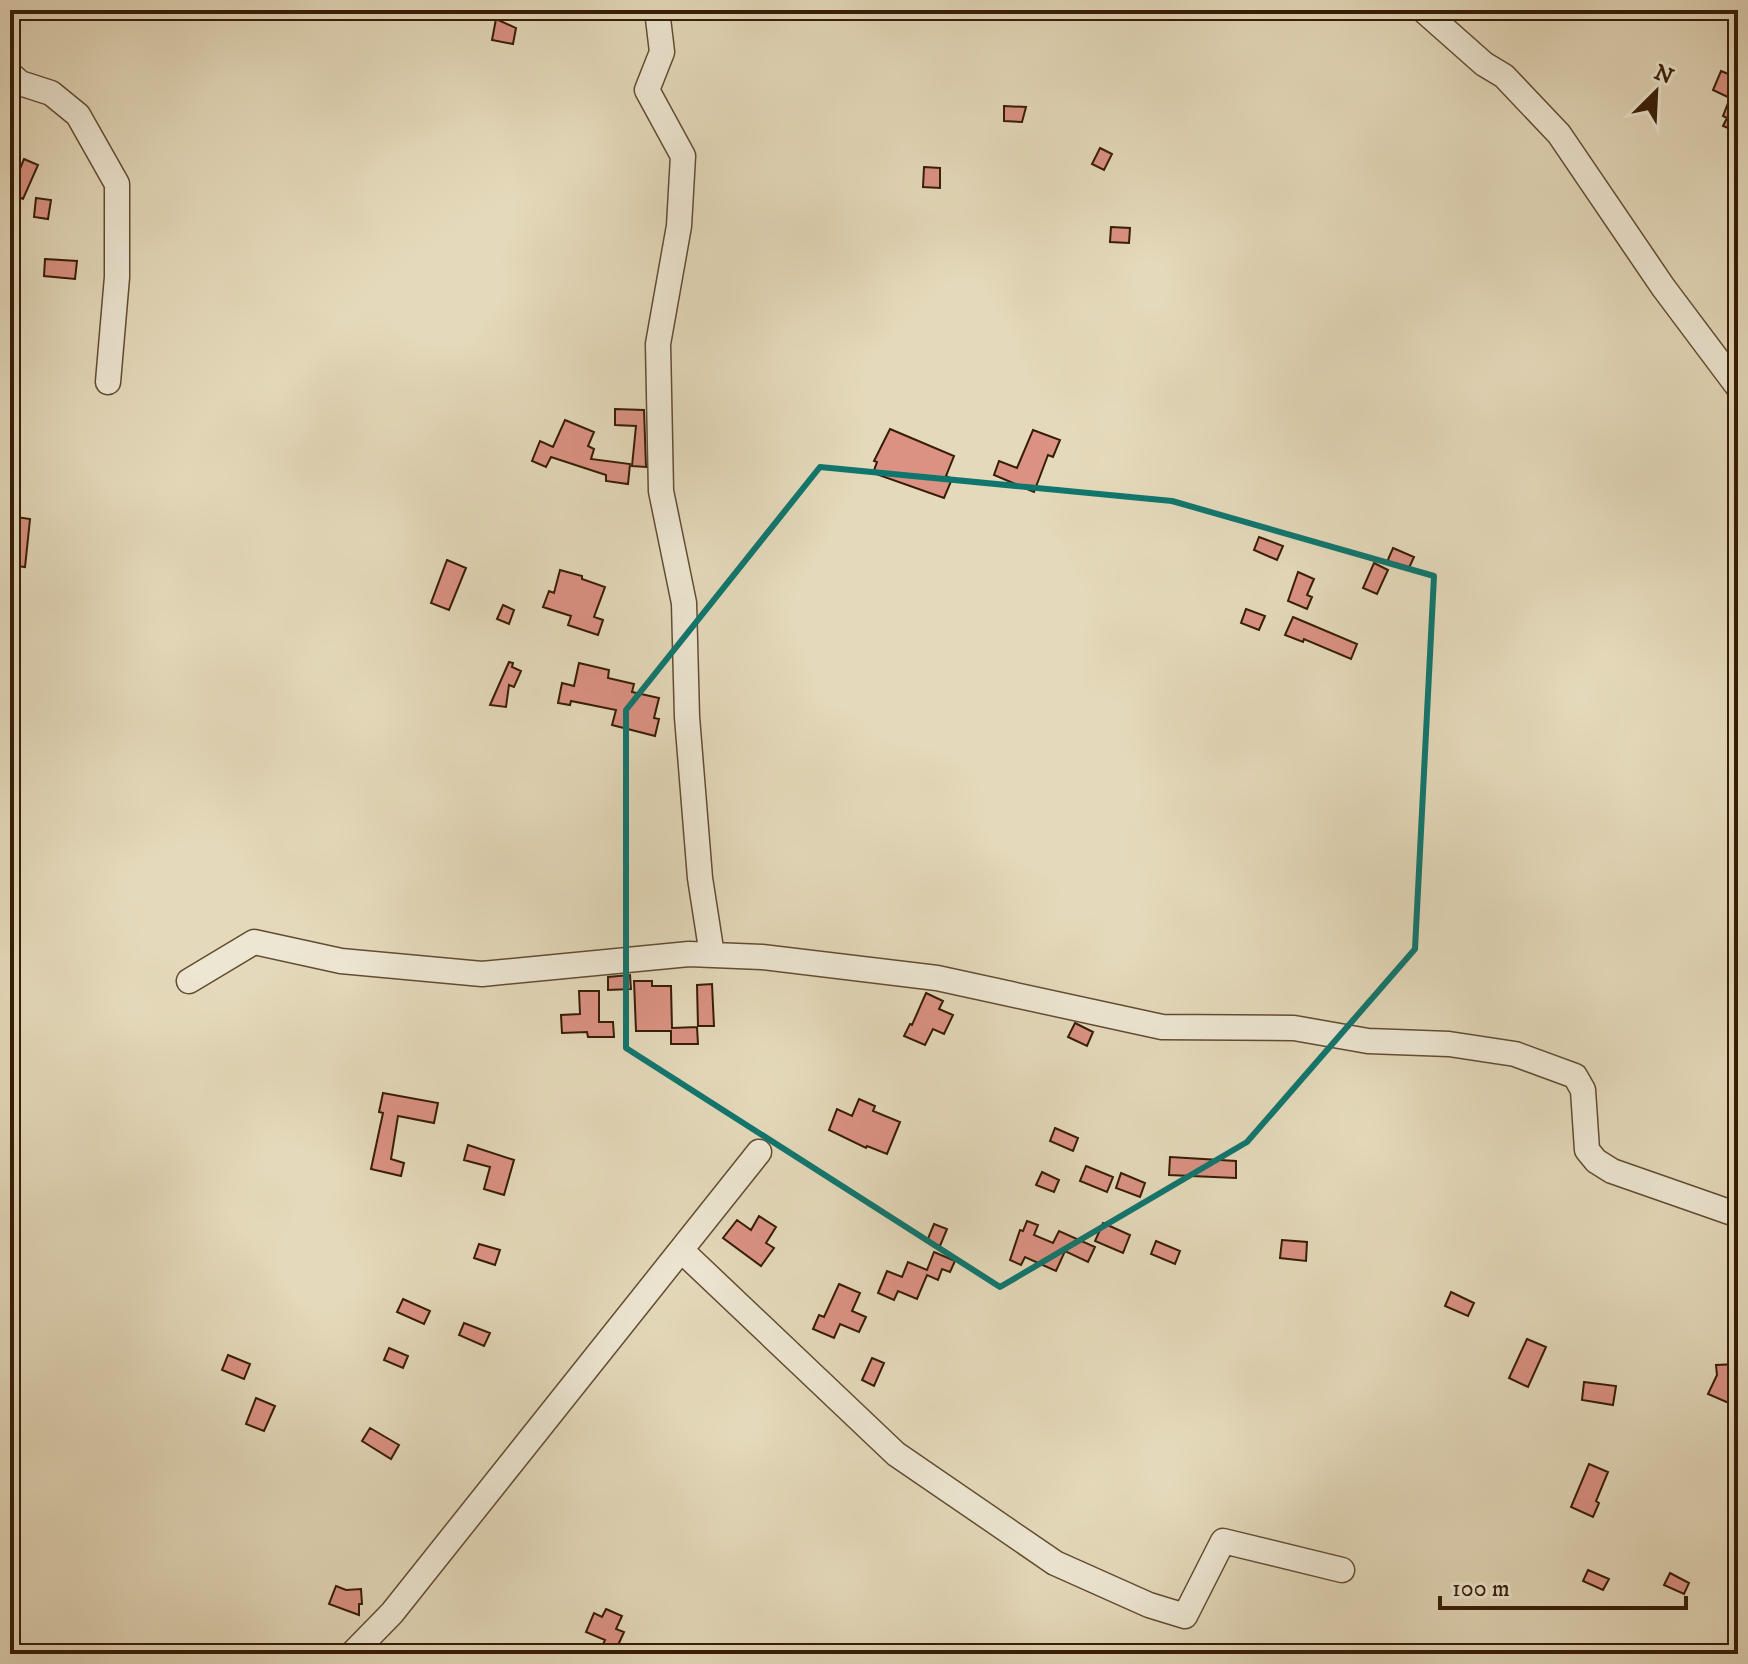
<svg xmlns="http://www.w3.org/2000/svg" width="1748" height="1664" font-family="'IM FELL DW Pica',serif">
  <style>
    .building { fill: #db9283; stroke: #361d06; stroke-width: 2 }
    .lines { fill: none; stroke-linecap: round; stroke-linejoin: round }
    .minor-casing { stroke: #624c33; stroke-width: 27 }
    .minor { stroke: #ede6d2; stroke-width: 24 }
    .marked { fill: none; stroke: #0f766e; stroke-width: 6; stroke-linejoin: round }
  </style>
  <rect width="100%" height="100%" fill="#e4d9ba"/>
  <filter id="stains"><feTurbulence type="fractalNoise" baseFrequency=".0025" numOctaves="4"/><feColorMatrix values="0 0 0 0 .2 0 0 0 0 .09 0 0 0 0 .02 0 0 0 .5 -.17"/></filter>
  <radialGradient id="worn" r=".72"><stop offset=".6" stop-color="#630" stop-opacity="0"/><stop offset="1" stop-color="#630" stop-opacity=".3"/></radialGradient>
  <path class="building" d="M496 19 516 28 513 44 492 40Z
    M1721 71 1738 78V132L1723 126 1727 118 1723 116 1730 98 1713 90Z
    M1004 106 1026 107 1022 122 1004 121Z
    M1100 148 1112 154 1104 170 1092 164Z
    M24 159 38 165 23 199 10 193Z
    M924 167 940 168V188L923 187Z
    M36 198 51 200 48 219 34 217Z
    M1111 227 1130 228 1129 243 1110 242Z
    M45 259 77 261 75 279 44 276Z
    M615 409 644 410 646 467 632 466 636 426 615 425Z
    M565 420 594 432 588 446 594 449 591 459 630 464 628 484 606 481V475L551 457 546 467 532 461 540 441 553 447Z
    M890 429 954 456 946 476 952 479 944 498 873 473 877 462 874 461Z
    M1033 430 1060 440 1053 457 1048 455 1034 492 994 475 999 461 1017 468Z
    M10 516 30 519 25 567 10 565Z
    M1259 537 1283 546 1277 560 1254 550Z
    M1393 548 1414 557 1408 570 1387 562Z
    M447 560 466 568 449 610 431 603Z
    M1374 563 1388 570 1377 594 1363 588Z
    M560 570 582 576V579L605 587 594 617 603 620 598 635 568 625 571 616 543 607 549 591 554 593Z
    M1298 572 1314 579 1307 595 1312 597 1307 609 1288 601Z
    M503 605 514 610 509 624 497 619Z
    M1246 609 1265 616 1259 630 1241 623Z
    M1293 617 1357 644 1351 659 1304 639 1303 642 1285 635Z
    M509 662 513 663 512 667 521 671 514 687 509 685 506 707 490 705Z
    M579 663 609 670 608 678 634 684 632 692 659 698 654 718 659 719 655 736 612 725 616 710 571 701 570 705 558 703 562 683 574 686Z
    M630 975 631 989 608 990V977Z
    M634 981H652V986H671L672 1028 697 1027 698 1044H671V1031H636Z
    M712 984 714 1026H698L697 985Z
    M579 991H599V1022H613L614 1037H588L587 1032 562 1033 561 1015 580 1014Z
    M926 993 943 1001 939 1009 953 1015 944 1034 933 1029 925 1045 904 1036 910 1024 912 1025Z
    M1075 1023 1093 1032 1087 1046 1068 1037Z
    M383 1093 438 1103 434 1123 398 1116 391 1159 404 1163 401 1176 371 1169 383 1113 379 1112Z
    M859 1099 875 1106 873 1111 900 1122 887 1154 867 1146 866 1148 829 1130 837 1109 852 1116Z
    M1055 1128 1078 1138 1073 1151 1050 1141Z
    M468 1145 514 1160 504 1195 484 1189 490 1167 464 1160Z
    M1170 1157 1236 1161V1178L1169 1175Z
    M1086 1166 1113 1177 1107 1192 1080 1181Z
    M1042 1172 1059 1180 1054 1192 1036 1185Z
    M1121 1173 1145 1183 1140 1197 1116 1188Z
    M759 1216 776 1227 766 1243 774 1248 761 1266 723 1238 737 1220 751 1230Z
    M1027 1221 1038 1225 1034 1235 1053 1243 1059 1231 1095 1247 1088 1262 1065 1251 1056 1271 1025 1257 1021 1265 1010 1260 1020 1230 1023 1231Z
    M1103 1223 1130 1235 1123 1253 1095 1241Z
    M934 1224 947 1229 940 1246 927 1241Z
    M1282 1240 1307 1242 1306 1261 1280 1258Z
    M1156 1241 1180 1251 1175 1264 1151 1254Z
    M479 1244 500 1250 495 1265 474 1258Z
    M934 1252 955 1261 950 1272 942 1269 938 1280 927 1275 917 1299 898 1291 894 1300 878 1293 887 1271 902 1277 908 1262 927 1270Z
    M839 1284 860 1293 852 1311 866 1317 859 1332 840 1324 834 1338 813 1329 819 1315 824 1317Z
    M1451 1292 1474 1303 1468 1316 1445 1306Z
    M403 1299 430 1311 424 1324 397 1312Z
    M464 1323 490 1333 484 1346 459 1335Z
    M1527 1339 1546 1347 1528 1387 1509 1378Z
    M389 1348 408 1356 403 1368 384 1360Z
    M228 1355 250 1364 244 1379 222 1370Z
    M872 1358 884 1363 874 1386 862 1380Z
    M1738 1364V1407L1708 1394 1717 1375 1716 1365Z
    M1584 1382 1616 1386 1613 1405 1582 1400Z
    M256 1398 275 1406 264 1431 246 1424Z
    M370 1428 399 1445 391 1459 362 1441Z
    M1589 1464 1608 1472 1596 1501 1599 1503 1593 1517 1571 1507Z
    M1588 1570 1609 1579 1603 1590 1583 1581Z
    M1670 1573 1689 1583 1684 1594 1664 1585Z
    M336 1586 346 1590 361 1589 362 1604H359V1615L329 1604Z
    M606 1609 622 1616 616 1629 624 1632 614 1654 600 1651 605 1640 586 1632 594 1613 602 1617Z"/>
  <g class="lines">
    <defs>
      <path id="minor" d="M657 10 662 52 647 90 683 156 679 226 658 344 661 491 684 603 687 717 700 878 712 955
        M1423 10 1484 64 1504 76 1559 134 1663 287 1738 387
        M10 74 20 83 51 93 78 115 117 184V277L108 382
        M189 981 254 942 341 961 482 974 689 954 762 957 937 978 1162 1027 1294 1028 1368 1041 1449 1044 1515 1054 1575 1076 1583 1090 1587 1150 1596 1161 1612 1171 1738 1215
        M681 1250 896 1454 1055 1563 1149 1605 1185 1616 1223 1541 1342 1570
        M352 1654 392 1613 759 1152"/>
    </defs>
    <use href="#minor" class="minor-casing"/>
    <use href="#minor" class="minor"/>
  </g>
  <path class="marked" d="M820 467 1172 501 1434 576 1415 949 1247 1142 1000 1287 626 1048V710Z"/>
  <rect width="1748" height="1664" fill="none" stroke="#e4d9ba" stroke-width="40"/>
  <rect x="12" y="12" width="1724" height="1640" fill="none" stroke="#361d06" stroke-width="4"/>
  <rect x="20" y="20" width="1708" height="1624" fill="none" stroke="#361d06" stroke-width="2"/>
  <g transform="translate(1656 92) rotate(24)" stroke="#ede6d2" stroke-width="6" paint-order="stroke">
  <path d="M0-6L14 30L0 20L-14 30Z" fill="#361d06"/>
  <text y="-12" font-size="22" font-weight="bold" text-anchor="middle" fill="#361d06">N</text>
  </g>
  <path d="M1440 1596v12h246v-12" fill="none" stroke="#361d06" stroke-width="4"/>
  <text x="1452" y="1596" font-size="24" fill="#361d06" stroke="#ede6d2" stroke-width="6" paint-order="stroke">100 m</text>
  <rect width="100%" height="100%" filter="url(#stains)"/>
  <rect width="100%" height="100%" fill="url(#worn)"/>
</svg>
